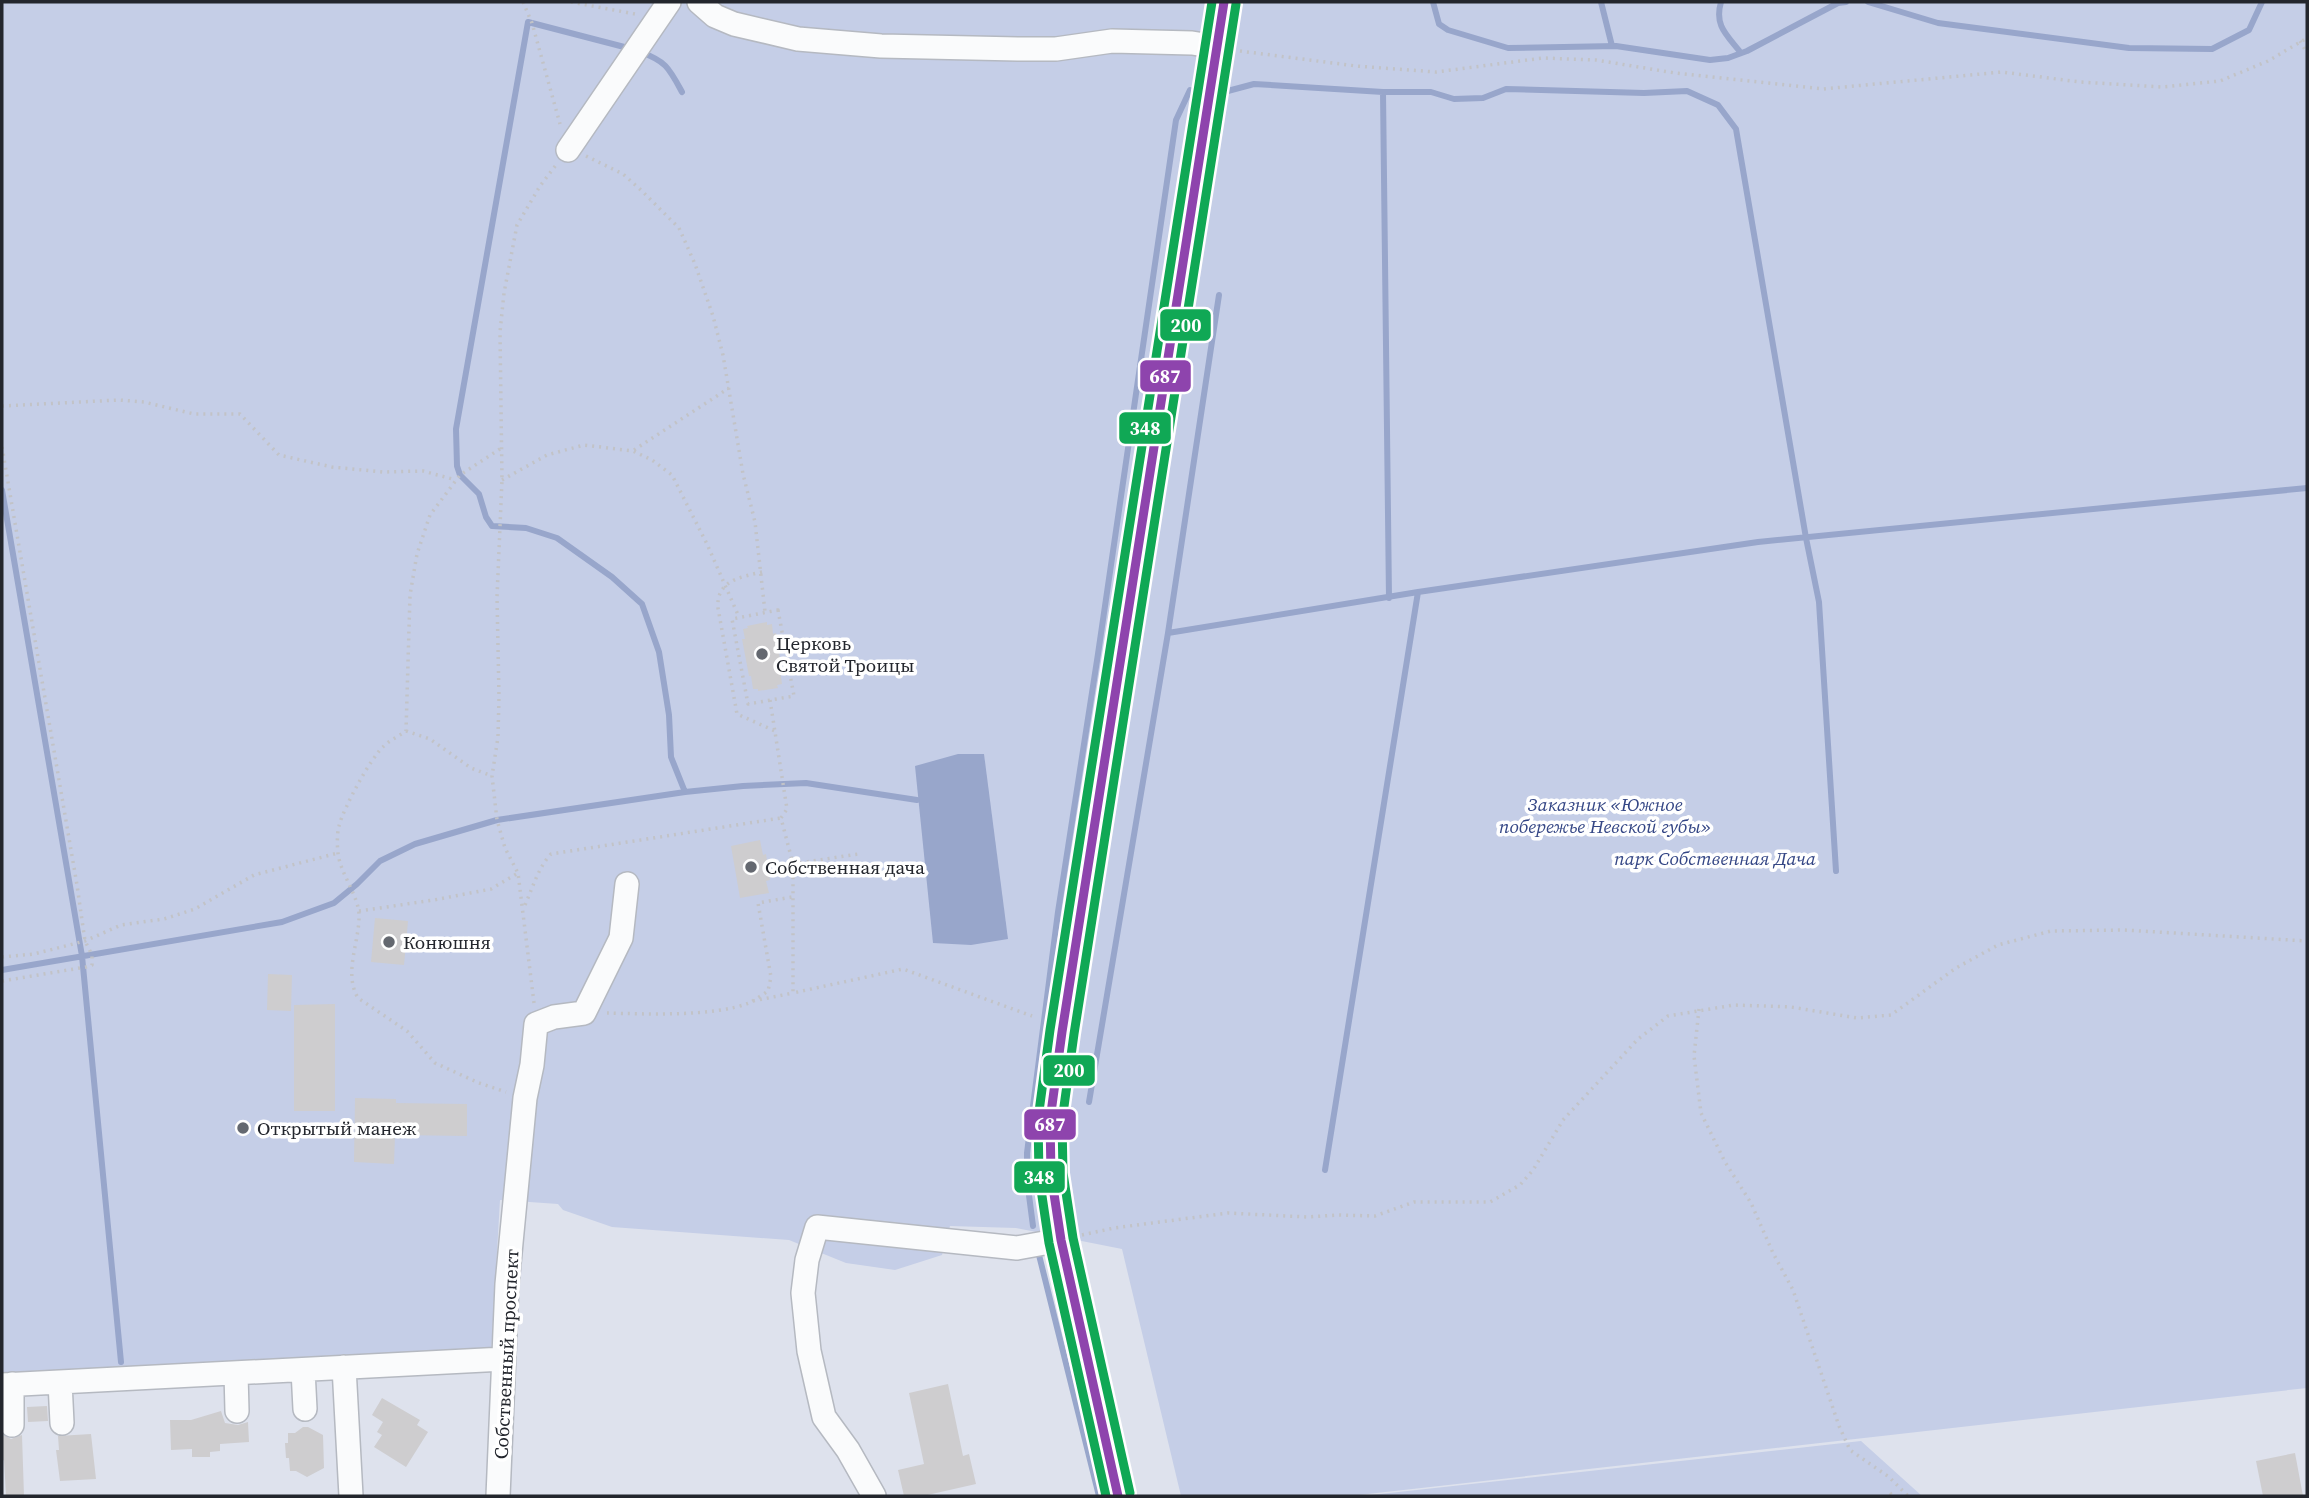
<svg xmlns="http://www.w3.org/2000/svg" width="2309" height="1498" font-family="'Source Serif 4',serif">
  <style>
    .green { fill: #c5cee7 }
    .water { fill: #98a6cb }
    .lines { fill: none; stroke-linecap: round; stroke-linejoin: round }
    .stream { stroke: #98a6cb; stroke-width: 6 }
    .building { fill: #cecdcf }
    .minor-casing { stroke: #b5b9c1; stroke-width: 26 }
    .major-casing { stroke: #b5b9c1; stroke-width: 33 }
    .path { stroke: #c2c3c7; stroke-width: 3.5; stroke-dasharray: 2 5; stroke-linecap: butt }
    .minor { stroke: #fafbfc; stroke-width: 23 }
    .major { stroke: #fafbfc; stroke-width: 30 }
    .bus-1-casing { stroke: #fff; stroke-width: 14 }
    .bus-2-casing { stroke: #fff; stroke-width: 14 }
    .bus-3-casing { stroke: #fff; stroke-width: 14 }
    .bus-1 { stroke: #8e44ad; stroke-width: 9 }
    .bus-2 { stroke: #10a855; stroke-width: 9 }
    .bus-3 { stroke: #10a855; stroke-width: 9 }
    .poi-dot { fill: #646870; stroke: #fff; stroke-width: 2.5 }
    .labels { text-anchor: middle; stroke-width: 7; stroke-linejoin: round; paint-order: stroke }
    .poi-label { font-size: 19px; fill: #23262d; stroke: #fff; text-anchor: start }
    .park-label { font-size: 19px; font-style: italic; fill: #344685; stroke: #fff }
    .street-label { font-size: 19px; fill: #23262d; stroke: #fff }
    .line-badge { stroke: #fff; stroke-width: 2.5 }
    .badge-label { font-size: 19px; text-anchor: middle; font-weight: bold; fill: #fff }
  </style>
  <rect width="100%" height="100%" fill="#dee2ed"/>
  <path class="green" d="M2 2H2307V1388L1350 1496H1181L1122 1249 1016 1228 950 1226 942 1255 895 1270 846 1263 789 1240 612 1227 563 1210 558 1204 500 1200 491 1355 2 1378Z
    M1861 1441 1922 1496H1362Z"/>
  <path class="water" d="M958 754H984L1008 939 971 945 933 943 915 766Z"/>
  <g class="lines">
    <path class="stream" d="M1433 2 1439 24 1448 30 1508 48 1616 46 1710 60 1728 58 1747 51 1838 3 1846 2
      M1601 2 1612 46
      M1721 2C1714 26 1727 35 1741 53
      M1868 2 1938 23 2129 48 2212 49 2249 30 2262 2
      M632 49 528 22 456 429 457 466 460 475 479 494 486 517 492 526 526 528 557 538 612 577 642 604 659 652 669 715 671 757 685 792
      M640 52C666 61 669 68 682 92
      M1224 92 1254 84 1383 92 1389 598
      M1383 92H1431L1454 99 1483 98 1506 89 1644 93 1687 91 1718 105 1736 129 1806 538 1819 602 1836 871
      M2 490 82 956 121 1362
      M1168 633 1418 592 1758 542 2307 488
      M2 970 282 922 334 903 357 884 380 861 415 844 497 820 685 792 743 786 806 783 917 800
      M1089 1102 1168 633 1219 295
      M1325 1170 1418 592
      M1033 1226 1027 1180V1153L1058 912 1098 654 1176 120 1190 90
      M1039 1255 1099 1496"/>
  </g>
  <path class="building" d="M767 622V625L772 624 773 634 776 633 782 670H780L782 684 777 685 778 688 758 691V689H753L751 676H749L742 639H745L743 629 748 628 747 626Z
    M760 840 763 855 766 854 770 880 766 881 769 893 740 898 731 846Z
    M375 918 408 921 404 965 371 962Z
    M268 974 292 975 291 1011 267 1010Z
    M335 1004V1111H294V1005Z
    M355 1098 396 1099V1103L467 1104V1136L395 1135 394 1164 354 1162Z
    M948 1384 963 1456 969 1454 976 1484 923 1496H904L898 1470 924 1464 909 1393Z
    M382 1398 420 1420 417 1425 428 1432 406 1467 374 1447 382 1435 377 1432 383 1422 372 1415Z
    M47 1406 48 1421 28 1422 27 1407Z
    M221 1411 225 1423 238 1425 248 1422 249 1442 220 1444V1451L210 1452V1457H192V1449L171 1450 170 1420H191Z
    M303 1427H308L323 1435 324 1468 307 1477 296 1471H290L289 1458H286L285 1443H288V1433H295Z
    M2 1434 11 1439 22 1435 24 1496H6L4 1460 2 1461Z
    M91 1434 96 1479 60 1481 56 1450H59L58 1436Z
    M2295 1453 2303 1496H2263L2256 1461Z"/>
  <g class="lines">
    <defs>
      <path id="minor" d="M699 2 715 16 734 24 798 39 881 46 1018 49H1056L1112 41 1192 43 1217 47
        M568 150 669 2
        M344 1367 351 1496
        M303 1370 305 1409
        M236 1373 237 1411
        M60 1382 62 1423
        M12 1384V1425
        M2 1385 504 1359
        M498 1496 507 1284 525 1098 532 1065 536 1024 554 1017 584 1013 621 938 627 884
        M874 1496 848 1450 824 1417 809 1351 803 1293 807 1260 817 1227 1017 1248 1061 1240"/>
      <path id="major" d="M1118 1496 1061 1240 1051 1174 1050 1120 1062 1032 1224 2"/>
    </defs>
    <use href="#minor" class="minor-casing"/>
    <use href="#major" class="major-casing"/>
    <path class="path" d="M523 2 532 23 560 124
      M571 2 635 14
      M2300 41 2307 53
      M1240 51 1356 66 1436 72 1543 58 1596 60 1675 73 1823 89 2002 72 2080 82 2162 87 2220 81 2268 61 2307 38
      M586 156 623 174 642 191 679 228 695 264 713 316 723 355 743 474 755 522 765 612
      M2 406 119 400 144 402 194 414H240L279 455 332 467 383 472 423 471 456 480
      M2 447 77 885 85 941 92 955V965L86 967 2 981
      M500 449 460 475 430 515 417 554 410 595 406 731C399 736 390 740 384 746 371 757 343 809 339 826 337 833 337 845 338 853 340 873 358 895 359 914 360 941 343 973 358 998L407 1031 435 1063 479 1083 506 1092
      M634 450 729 388
      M502 480 547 455 584 445 633 451 652 460 672 475 707 544 739 617
      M762 572C740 577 716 581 718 608L737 714 775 731
      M778 610 794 696 748 704 732 619Z
      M770 700 787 809 781 818 793 864V993L903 969 1032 1016
      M406 731 430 739 471 768 492 776
      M793 864 858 854
      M525 905C533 887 538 868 551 854L781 818
      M359 911 434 900 491 889 518 873
      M2 957 34 954 85 941 121 925 164 919 195 909 254 875 338 853
      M753 1001 793 993
      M534 1003 518 873 505 848 497 820 492 776 498 737 499 697 497 597 502 480 500 332 504 293 517 225 540 186 556 165
      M1699 1009 1694 1056 1701 1113 1725 1162 1751 1203 1773 1253 1793 1290 1839 1426 1850 1450 1889 1477 1908 1496
      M607 1013C646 1014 713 1017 749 1003 755 1000 762 995 768 991L771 977 758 903 792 897
      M1082 1235 1114 1228 1228 1213 1307 1217 1339 1215 1375 1216 1414 1202H1490L1520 1185 1533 1170 1563 1120 1638 1039 1668 1016 1734 1005 1791 1007 1857 1018 1891 1015 1956 968 1998 945 2051 931 2124 930 2307 941
      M1890 1493 1893 1496"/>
    <use href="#minor" class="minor"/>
    <use href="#major" class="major"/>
    <defs>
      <path id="bus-1" d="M1118 1496 1061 1240 1051 1174 1050 1120 1062 1032 1224 2"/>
      <path id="bus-2" d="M1130 1493 1073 1238 1063 1173 1062 1121 1074 1034 1236 4"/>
      <path id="bus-3" d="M1106 1496 1049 1243 1039 1176 1038 1119 1050 1030 1212 2"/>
    </defs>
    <use href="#bus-1" class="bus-1-casing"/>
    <use href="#bus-2" class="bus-2-casing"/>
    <use href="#bus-3" class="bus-3-casing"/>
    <use href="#bus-1" class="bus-1"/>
    <use href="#bus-2" class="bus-2"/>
    <use href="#bus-3" class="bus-3"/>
  </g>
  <g class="poi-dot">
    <circle cx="762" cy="654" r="7"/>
    <circle cx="751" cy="867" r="7"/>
    <circle cx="389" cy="942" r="7"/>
    <circle cx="243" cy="1128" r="7"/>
  </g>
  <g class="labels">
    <g class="poi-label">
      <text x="776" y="650">Церковь<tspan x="776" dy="22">Святой Троицы</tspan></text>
      <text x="765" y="874">Собственная дача</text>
      <text x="403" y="949">Конюшня</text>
      <text x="257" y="1135">Открытый манеж</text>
    </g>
    <g class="park-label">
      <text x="1605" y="811">Заказник «Южное<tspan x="1605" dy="22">побережье Невской губы»</tspan></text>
      <text x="1715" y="865">парк Собственная Дача</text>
    </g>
    <g class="street-label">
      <text transform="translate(506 1354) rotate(-87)" y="7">Собственный проспект</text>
    </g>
  </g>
  <g class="line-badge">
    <rect x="1159" y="308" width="53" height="34" rx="7" fill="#10a855"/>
    <rect x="1139" y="359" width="53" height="34" rx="7" fill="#8e44ad"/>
    <rect x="1118" y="411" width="54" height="34" rx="7" fill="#10a855"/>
    <rect x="1042" y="1054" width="54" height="33" rx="7" fill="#10a855"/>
    <rect x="1023" y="1108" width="54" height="33" rx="7" fill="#8e44ad"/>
    <rect x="1013" y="1160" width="53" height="34" rx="7" fill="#10a855"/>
  </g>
  <g class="badge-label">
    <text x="1186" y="332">200</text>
    <text x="1165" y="383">687</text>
    <text x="1145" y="435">348</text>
    <text x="1069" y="1077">200</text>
    <text x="1050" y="1131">687</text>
    <text x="1039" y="1184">348</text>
  </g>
  <rect width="2309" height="1498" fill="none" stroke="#23262d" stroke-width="7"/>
</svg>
